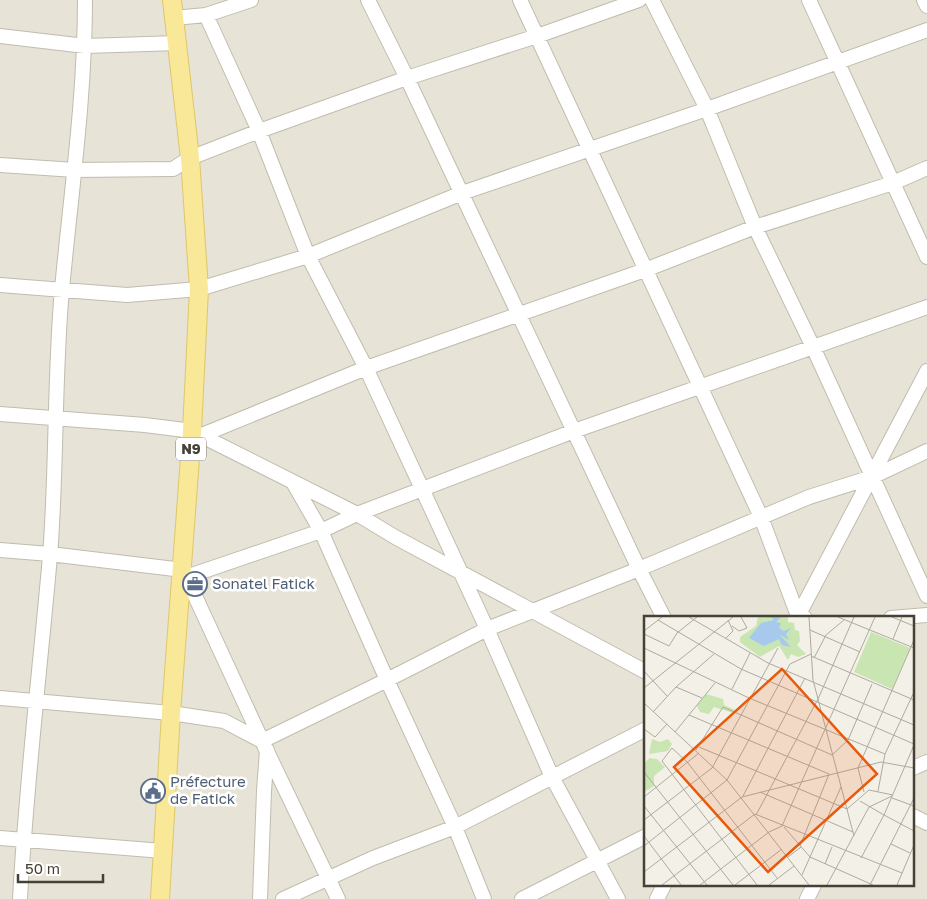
<svg xmlns="http://www.w3.org/2000/svg" width="927" height="899" font-family="'Golos Text',sans-serif">
  <style>
    .residential { fill: #e7e3d6; fill-rule: evenodd }
    .lines { fill: none; stroke-linecap: round; stroke-linejoin: round }
    .minor-casing { stroke: #c1bcad; stroke-width: 16 }
    .major-casing { stroke: #dec76a; stroke-width: 20 }
    .minor { stroke: #fff; stroke-width: 14 }
    .major { stroke: #fae899; stroke-width: 18 }
    .labels { text-anchor: middle; stroke-width: 5; stroke-linejoin: round; paint-order: stroke }
    .shield { fill: #fff; stroke: #7e7a72; stroke-width: 1 }
    .shield-label { font-size: 14px; font-weight: bold; fill: #464136 }
    .service-label { font-size: 15px; fill: #4e5e75; stroke: #fff; text-anchor: start }
    .inset-road { fill: none; stroke: #aeaaa0; stroke-width: 1 }
    .view { fill: #e8590c; fill-opacity: 0.15; stroke: #e8590c; stroke-width: 2.5 }
    .inset-edge { fill: none; stroke: #464136; stroke-width: 2.5 }
  </style>
  <rect width="100%" height="100%" fill="#f3f0e7"/>
  <path class="residential" d="M0 0H927V899H0ZM646 618H913V885H646Z"/>
  <g class="lines">
    <defs>
      <path id="minor" d="M368 0 407 78 639 569 664 618
        M520 0 761 517 798 616 805 618
        M652 0 707 109 755 227 813 347 927 596
        M809 0 927 257
        M924 0 927 6
        M206 15 259 131 308 256 366 368 487 629 552 777 618 899
        M174 18 206 15 251 0
        M0 36 85 46 178 43
        M0 165 75 170 173 169 190 158 259 131 407 78 537 36 639 0
        M0 285 127 295 199 289 308 256 462 193 707 109 927 30
        M0 414 145 425 192 431 357 514 395 537 646 672
        M202 435 366 368 645 270 755 227 893 183 927 168
        M294 484 321 531 387 680 455 827 484 899
        M0 550 50 554 183 570 262 741 338 899
        M186 577 321 531 357 514 574 431 927 307
        M797 618 927 371
        M891 618 927 615
        M0 698 171 713 224 721 262 741 387 680 487 629 639 569 809 497 872 477 927 451
        M913 768 927 762
        M913 816 927 823
        M0 838 163 851
        M20 899C26 784 40 670 50 556 57 467 54 378 62 289 71 193 85 97 85 0
        M260 899 264 791 267 750
        M283 899 373 858 455 827 646 729
        M522 899 646 836
        M657 899 664 885
        M807 899 814 885"/>
      <path id="major" d="M160 899 171 713 192 431 199 289 190 158 172 0"/>
    </defs>
    <use href="#minor" class="minor-casing"/>
    <use href="#major" class="major-casing"/>
    <use href="#minor" class="minor"/>
    <use href="#major" class="major"/>
  </g>
  <defs>
    <symbol id="office-ring" viewBox="-11 -11 22 22"><circle r="9.5" fill="#fff" stroke="#5c6f8a" stroke-width="1.5"/><path d="M-6-3h4V-5.5h4V-3h4V5H-6ZM-1-4.5V-3h2v-1.5ZM-6 0V1H6V0Z" fill="#5c6f8a"/></symbol>
    <symbol id="civic-ring" viewBox="-11 -11 22 22"><circle r="9.5" fill="#fff" stroke="#5c6f8a" stroke-width="1.5"/><path d="M-.6-6.5H3V-4.5H.6V-3L4-1V1h2V6H-6V1h2V-1L-.6-3ZM-1.2 2.5V6h2.4V2.5Z" fill="#5c6f8a"/></symbol>
  </defs>
  <g fill-rule="evenodd">
    <use href="#office-ring" x="181" y="570" width="28" height="28"/>
    <use href="#civic-ring" x="139" y="777" width="28" height="28"/>
  </g>
  <g class="labels">
    <rect class="shield" x="176" y="437.5" width="30" height="23" rx="4"/>
    <g class="shield-label">
      <text x="191" y="454">N9</text>
    </g>
    <g class="service-label">
      <text x="212" y="589">Sonatel Fatick</text>
      <text x="170" y="787">Préfecture<tspan x="170" dy="17">de Fatick</tspan></text>
    </g>
  </g>
  <g transform="translate(644 616)">
    <rect width="270" height="270" fill="#f3f0e7"/>
    <path d="M114 1H144V6L150 7 151 14 155 15 156 25 153 29 162 38 154 41 147 38 144 44 135 30 116 41 96 26V21L112 10ZM62 78 79 83 80 89 91 94 89 97 70 91 65 98 56 96 53 90ZM8 123 16 126 24 123 28 128 24 135 5 138ZM6 142 13 143 21 151 10 160V170L0 176V147Z" fill="#c9e5b2"/>
    <path d="M227 16 266 32 248 73 210 56Z" fill="#c9e5b2"/>
    <path d="M127 1H137L132 6 137 7 135 12 140 15 147 12 142 18 145 24 135 18 147 31 138 29 135 23 120 30 105 22 117 7 130 4Z" fill="#a6c9ed"/>
    <path class="inset-road" d="M45 1 124 47 270 109M165 1 169 64 210 220M194 1 270 32M248 1 270 10M14 4 97 53 270 128M88 10 95 15 103 12 97 1M166 14 216 36M0 15 18 1M0 18 25 30 33 17 53 1M81 23 89 15 84 4M249 23 258 1M0 32 105 82 241 138M167 40 270 84M170 42 182 19 200 4M0 55 23 80M32 71 58 82M0 72 89 1M88 73 106 37M0 87 83 164 165 269M9 96 32 71 70 38M45 99 185 158 156 230M0 113 11 121 23 108M31 116 71 67M55 131 203 193 225 174 249 179M52 134 79 91 188 139 204 124 228 68M0 156 89 269M234 175 241 138 270 76M116 176 209 216M220 176 214 152 270 24M99 180 161 62M0 181 55 137M248 182 270 190M216 185 240 199 270 129M0 190 63 269M112 199 174 83 210 1M0 204 68 152 134 32M140 211 166 241 229 269M0 220 37 269M247 228 266 237M0 230 83 164 146 48 167 38M144 241 157 231M217 242 240 199 270 215M181 248 188 231M0 256 98 181 237 146 270 152M158 259 197 171M18 269 111 198 258 257M56 269 125 216 138 210 231 1M91 269 138 233M113 269 18 145 28 132 44 147 133 262M125 269 150 250M183 269 225 191 248 180M226 269 270 182M253 269 270 229"/>
    <path class="view" d="M138 53 233 158 124 256 30 151Z"/>
    <rect width="270" height="270" class="inset-edge"/>
  </g>
  <path d="M18 874v8h85v-8" fill="none" stroke="#464136" stroke-width="2.5"/>
  <text x="25" y="874" font-size="15" fill="#464136" stroke="#ffffff" stroke-width="4" paint-order="stroke">50 m</text>
</svg>
